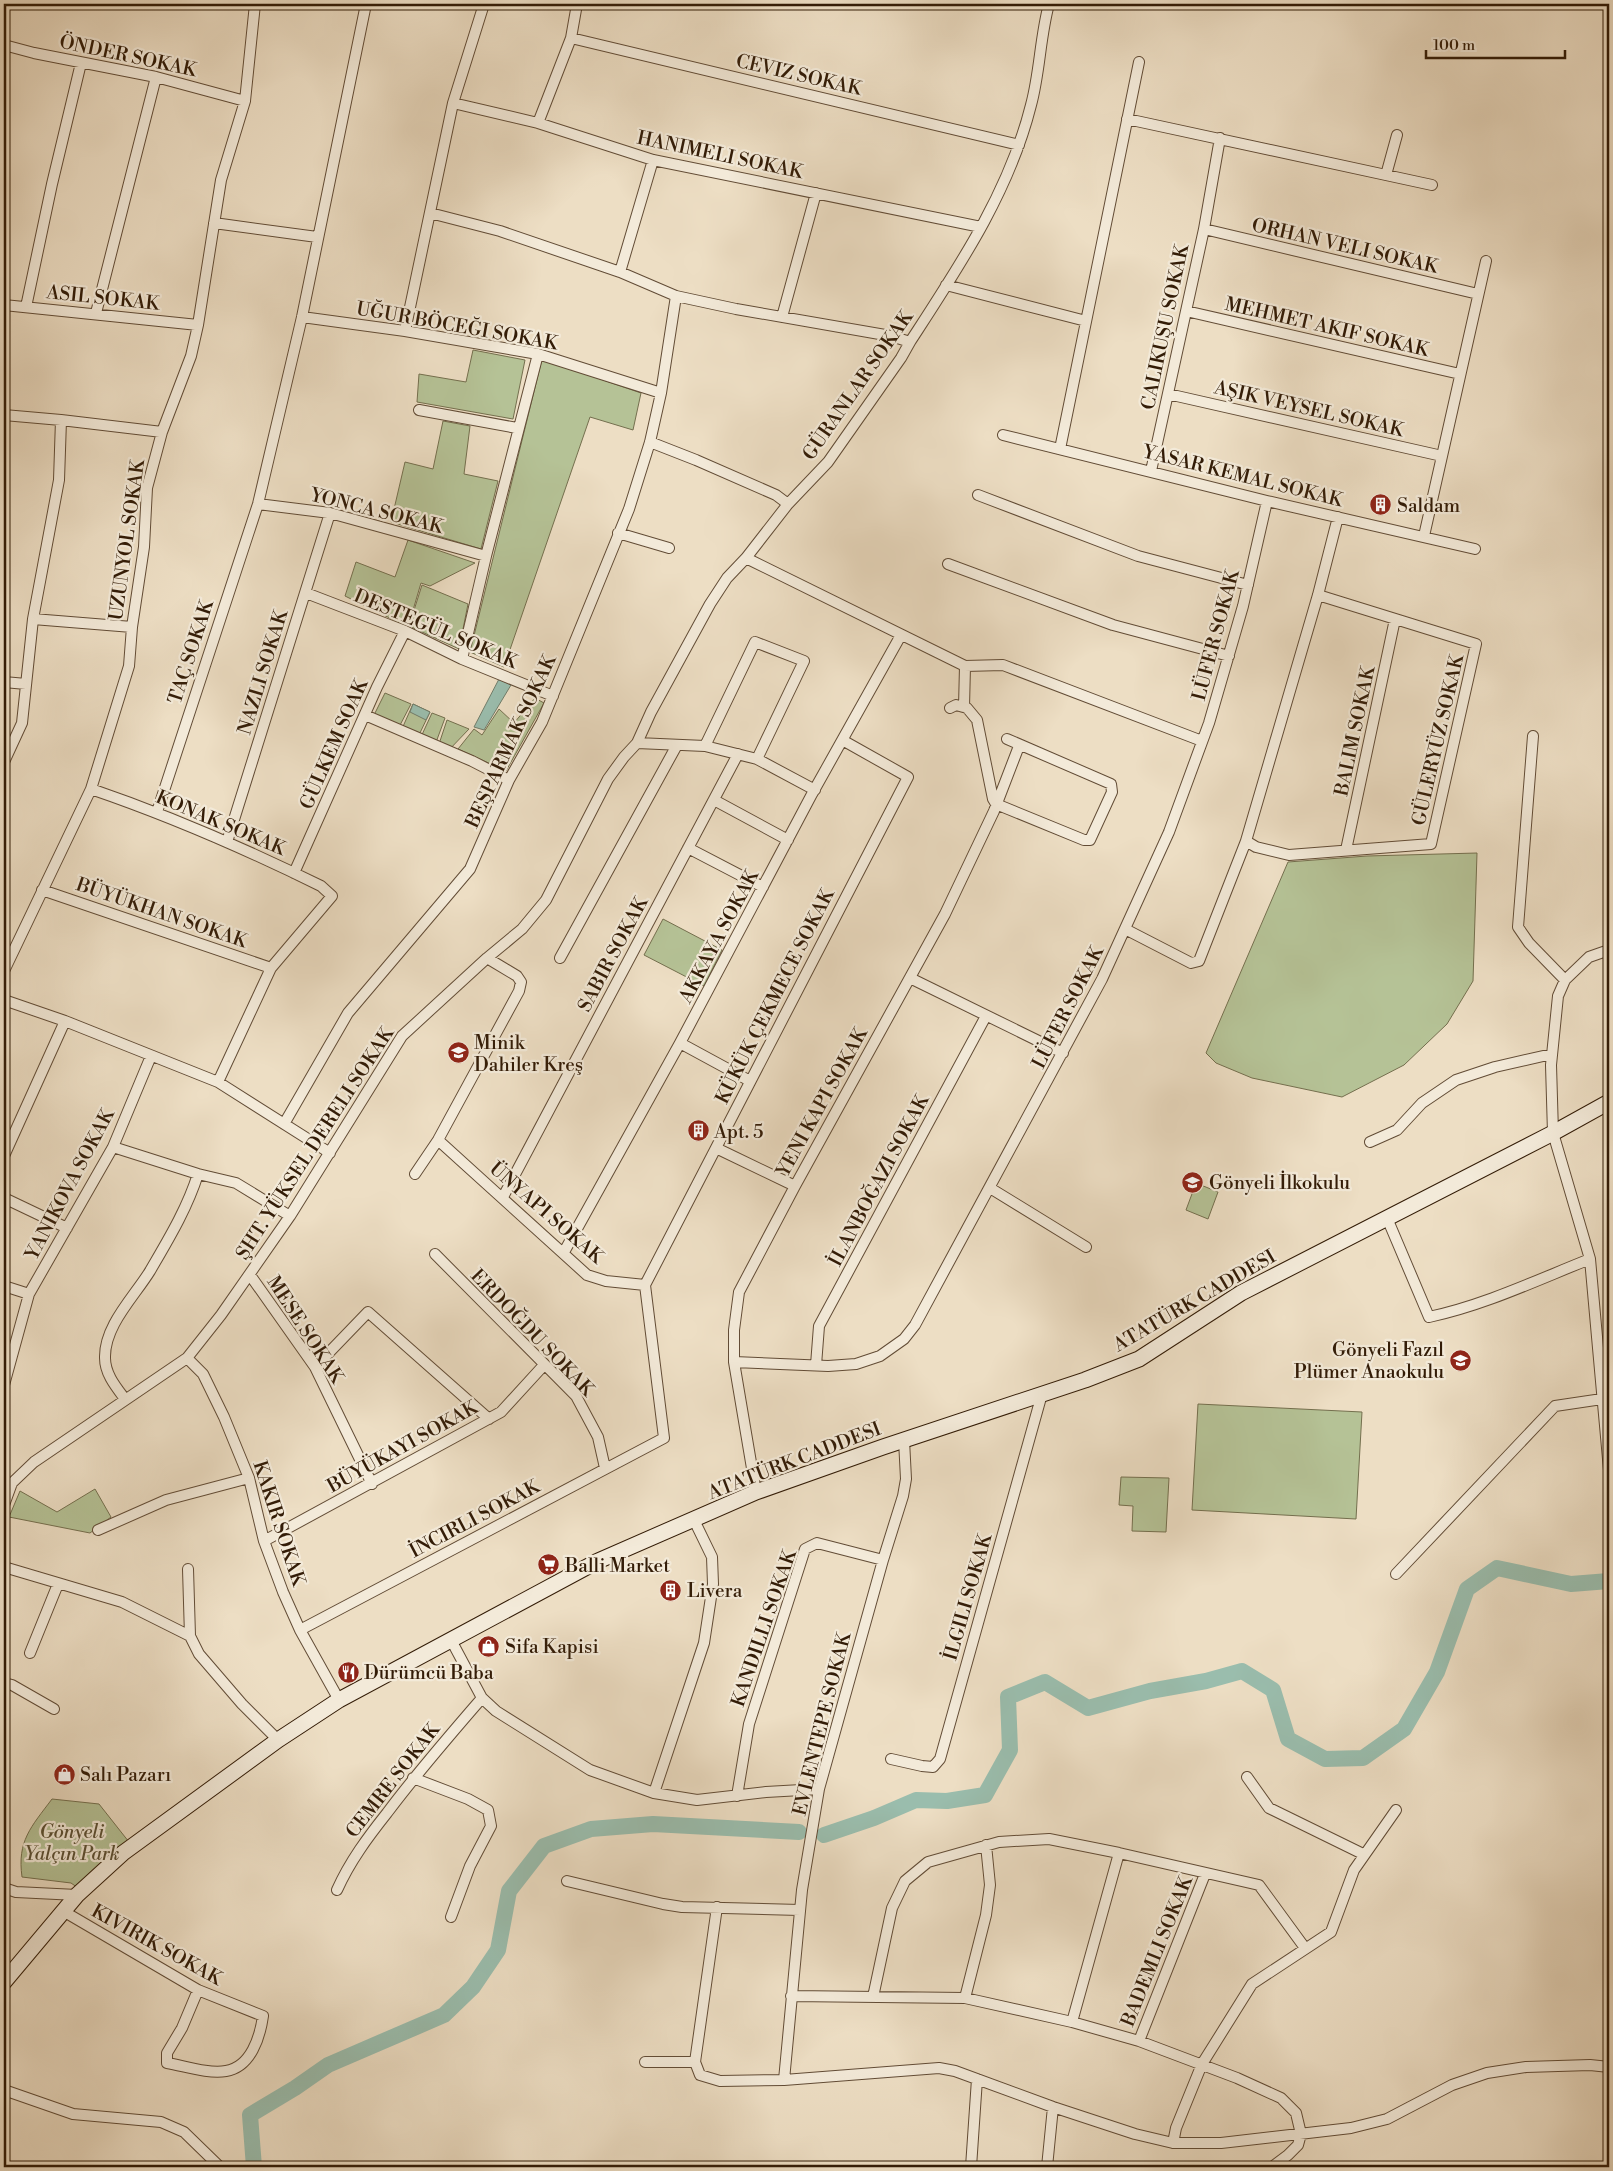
<svg xmlns="http://www.w3.org/2000/svg" width="1613" height="2171" font-family="'Libre Bodoni',serif">
  <style>
    .green { fill: #b5c296; stroke: #746f4e }
    .water { fill: #9abdad; stroke: #717d6b }
    .lines { fill: none; stroke-linecap: round; stroke-linejoin: round }
    .river { stroke: #9abdad; stroke-width: 16 }
    .street-casing { stroke: #624c36; stroke-width: 12 }
    .secondary-casing { stroke: #331c07; stroke-width: 17 }
    .street { stroke: #f3ead9; stroke-width: 10 }
    .secondary { stroke: #f3ead9; stroke-width: 15 }
    .labels { text-anchor: middle; stroke-width: 4.5; stroke-linejoin: round; paint-order: stroke }
    .street-label { font-size: 19px; fill: #331c07; stroke: #f3ead9 }
    .poi-label { font-size: 19px; fill: #331c07; stroke: #f3ead9; text-anchor: start }
    .park-label { font-size: 19px; font-style: italic; fill: #5a4e32; stroke: #f3ead9 }
  </style>
  <rect width="100%" height="100%" fill="#eddec4"/>
  <filter id="stains"><feTurbulence type="fractalNoise" baseFrequency=".004" numOctaves="4"/><feColorMatrix values="0 0 0 0 .2 0 0 0 0 .09 0 0 0 0 .02 0 0 0 .5 -.17"/></filter>
  <radialGradient id="worn" r=".72"><stop offset=".6" stop-color="#630" stop-opacity="0"/><stop offset="1" stop-color="#630" stop-opacity=".3"/></radialGradient>
  <path class="green" d="M473 350 525 360 513 419 417 402 419 374 466 382Z
    M542 359 641 393 633 430 590 417 504 667 470 652Z
    M443 421 470 426 464 474 498 481 481 549 391 522 405 462 433 469Z
    M408 540 475 563 430 586 421 583 408 627 345 596 356 562 395 577Z
    M422 585 468 604 459 649 409 626Z
    M385 693 411 704 398 729 373 717Z
    M535 698 544 703 506 771 458 749 474 729 482 735 499 709 514 723Z
    M413 704 430 712 418 737 401 731Z
    M432 713 445 718 435 745 420 739Z
    M447 720 469 729 447 752 438 747Z
    M1477 853 1473 981 1447 1024 1404 1065 1342 1097 1252 1078 1216 1063 1206 1053 1288 862 1367 856Z
    M663 919 722 950 704 986 644 955Z
    M1196 1183 1218 1192 1208 1219 1186 1210Z
    M1198 1404 1362 1412 1356 1519 1192 1510Z
    M1121 1477 1169 1478 1166 1532 1132 1531 1133 1506 1119 1505Z
    M95 1489 111 1517 90 1533 9 1517 20 1491 57 1512Z
    M52 1799 99 1804 129 1842 81 1890 71 1883 22 1877C17 1841 31 1827 52 1799Z"/>
  <path class="water" d="M499 679 511 685 484 730 474 727Z
    M413 704 430 712 426 720 410 712Z"/>
  <g class="lines">
    <path class="river" d="M824 1835 874 1818 916 1800 947 1801 985 1795 1010 1750 1008 1697 1045 1682 1088 1708 1150 1691 1206 1681 1242 1671 1273 1690 1288 1739 1325 1759 1363 1758 1404 1729 1437 1672 1467 1589 1497 1568 1571 1584 1609 1581
      M254 2167 250 2115 295 2088 328 2065 444 2015 473 1987 498 1950 509 1891 544 1846 591 1829 653 1824 799 1832"/>
    <defs>
      <path id="street" d="M571 38 1019 145
        M4 45 34 53 156 77 245 101
        M453 103 538 123 653 160 981 227
        M1127 119 1432 185
        M538 123 571 38 577 4
        M1386 175 1397 135
        M430 213 500 231 620 272 676 296 736 309 891 336 910 342
        M214 223 317 237
        M1204 229 1478 294
        M620 272 653 160
        M946 285 1086 321
        M4 305 198 325
        M26 307 52 184 81 63
        M1186 311 1460 374
        M96 313 156 77
        M302 317 405 331 538 354 661 393
        M782 317 816 193
        M405 331 453 103 484 4
        M1168 394 1442 456
        M419 410 517 428
        M4 415 61 420 162 432
        M1003 435 1267 501 1475 549
        M650 442 696 460 776 495 788 504
        M1060 449 1139 62
        M1151 471 1204 229 1220 138
        M978 495 1138 556 1248 585
        M258 504 330 513 486 556
        M618 533 669 548
        M1424 536 1486 261
        M746 558 965 666 1003 665 1202 741
        M948 564 1113 625 1229 656
        M306 593 405 631 462 659 553 696
        M33 619 132 627
        M462 659 486 556 538 354
        M4 682 26 684
        M964 707 965 666
        M950 708 956 705 967 708 977 720 993 799 996 804 1084 840H1090L1112 792 1111 784 1007 739
        M365 715 472 761 509 780
        M1533 736 1518 927 1529 943 1565 980
        M637 743 705 746 757 759 815 790
        M705 746 755 642 804 661 757 759
        M4 762 22 723 33 619 59 480 61 420
        M91 789C170 816 246 849 321 886L332 896 271 968 218 1082
        M714 800 788 840
        M157 812 258 504 302 317 366 4
        M1246 841 1318 595 1338 517
        M227 842 330 513
        M688 848 763 887
        M1346 850 1395 619
        M294 873 377 687 405 631
        M42 890 271 968
        M1125 929 1191 963 1199 961 1246 841 1256 847 1289 855 1431 844 1476 644 1318 595
        M1609 950 1589 957 1565 980 1558 996 1551 1065 1553 1133 1590 1259 1609 1470
        M560 958 677 745
        M4 971 91 789 129 666 132 627 144 547 147 488 162 432 191 356 198 325 221 180 245 101 255 4
        M910 978 1063 1053
        M4 1000 65 1021 218 1082 330 1153
        M680 1043 750 1081
        M284 1124 348 1013 470 869 509 780 542 722 629 509 650 442 661 393 676 296
        M438 1140 587 1275 606 1281 645 1285
        M1370 1142 1397 1130 1422 1103 1456 1080 1495 1067 1552 1054
        M113 1147 198 1174 236 1183 290 1216
        M716 1148 795 1186
        M4 1156 65 1021
        M415 1174 438 1140 519 991 521 982 517 976 487 958
        M990 1188 1086 1247
        M503 1197 738 754
        M4 1198 67 1228
        M1387 1218 1429 1317C1485 1305 1537 1280 1590 1259
        M564 1252 680 1043 812 794 901 635
        M435 1254 576 1396 598 1437 605 1468
        M250 1275 315 1367 372 1484
        M645 1285 908 777 844 741
        M4 1286 29 1294
        M187 1358 203 1374 224 1417 249 1478 264 1541 283 1592 300 1630 339 1700
        M734 1362 828 1366 856 1364 880 1356 904 1339 915 1325 1102 979 1169 832 1209 723 1243 606 1267 501
        M816 1365 819 1326 986 1016
        M315 1367 368 1312 489 1419
        M4 1385 29 1294 113 1147 151 1056
        M125 1399C116 1387 105 1374 105 1358 104 1326 134 1297 150 1271 168 1240 187 1209 198 1174
        M756 1492 734 1362V1330L739 1292 795 1186 945 914 994 811 1019 746
        M4 1505 12 1483 34 1462 187 1358 221 1315 290 1216 402 1036 487 958 522 929 546 900 608 779 624 757 637 743 651 712 710 604 727 578 746 558 788 504 828 462 901 358 910 342C958 268 1009 193 1031 105 1040 72 1040 37 1049 4
        M98 1530 166 1500 249 1478
        M264 1541 501 1412 544 1365
        M4 1567 122 1602 190 1636
        M188 1569 190 1636 199 1654 242 1704 278 1740
        M1396 1574 1555 1406 1602 1399
        M300 1630 664 1438 645 1285
        M451 1640 482 1698 496 1711 590 1770 654 1793 697 1800 766 1792 819 1789
        M30 1653 58 1584
        M4 1683 12 1685 54 1709
        M891 1759 922 1766 933 1767 940 1759 1042 1394
        M1247 1777 1269 1808 1363 1854
        M413 1778 468 1799 488 1810 491 1826 470 1866 451 1917
        M654 1793 704 1643 713 1584 712 1557 694 1520
        M737 1796 749 1724 805 1549 817 1543 883 1560
        M567 1881 663 1904 682 1907 800 1910
        M4 1888 16 1892 77 1895
        M337 1890C350 1861 368 1837 387 1813 417 1773 449 1736 482 1698
        M717 1907 695 2062 700 2075 720 2081 784 2080 939 2068 955 2071 1053 2107 1135 2134 1173 2143H1221L1351 2128 1387 2119 1452 2085 1487 2073 1526 2067 1590 2065 1609 2067
        M63 1911 198 1990 263 2016C260 2037 251 2067 226 2071 208 2074 185 2066 167 2063V2053L182 2028 198 1990
        M791 1996 965 1998 1072 2022 1139 2041 1237 2078 1281 2098 1296 2113 1301 2134 1298 2145 1288 2155 1272 2167
        M873 1997 892 1908 905 1881 928 1862 999 1842 1049 1839 1119 1853 1259 1885 1305 1948
        M965 1998 986 1915 990 1885 986 1845
        M1072 2022 1119 1853
        M1139 2041 1205 1874
        M645 2062H695
        M784 2080 802 1890 819 1789 883 1560 903 1496 906 1479 904 1440
        M4 2090 73 2114 161 2122 184 2132 220 2167
        M1173 2143 1176 2128 1202 2064 1252 1984 1331 1932 1354 1870 1396 1810
        M861 2167H967
        M971 2167 977 2079
        M1047 2167 1053 2107"/>
      <path id="secondary" d="M4 1982 77 1895 123 1853 278 1740 339 1700 598 1561 756 1492 883 1447 1085 1380 1139 1359 1241 1293 1553 1133 1609 1102"/>
    </defs>
    <use href="#street" class="street-casing"/>
    <use href="#secondary" class="secondary-casing"/>
    <use href="#street" class="street"/>
    <use href="#secondary" class="secondary"/>
  </g>
  <defs>
    <symbol id="building-disc" viewBox="-11 -11 22 22"><circle r="9.5" fill="#8f2418" stroke="#f3ead9"/><path d="M-4-6H4V6H1V3H-1V6H-4ZM-2.5-4.3h1.7v1.8h-1.7ZM.8-4.3h1.7v1.8H.8ZM-2.5-1h1.7V.8h-1.7ZM.8-1h1.7V.8H.8Z" fill="#fff"/></symbol>
    <symbol id="school-disc" viewBox="-11 -11 22 22"><circle r="9.5" fill="#8f2418" stroke="#f3ead9"/><path d="M0-5L7-2L0 1L-7-2ZM-4 1L0 2.5L4 1V4Q0 6-4 4Z" fill="#fff"/></symbol>
    <symbol id="supermarket-disc" viewBox="-11 -11 22 22"><circle r="9.5" fill="#8f2418" stroke="#f3ead9"/><path d="M-6-5.5h2.5l.6 2H6L4.5 2H-2.5L-4.4-4H-6ZM-1.5 3.2a1.3 1.3 0 1 0 .1 0ZM3 3.2a1.3 1.3 0 1 0 .1 0Z" fill="#fff"/></symbol>
    <symbol id="shop-disc" viewBox="-11 -11 22 22"><circle r="9.5" fill="#8f2418" stroke="#f3ead9"/><path d="M-5-2.5h2.3a2.7 3.5 0 0 1 5.4 0H5L5.5 6h-11ZM-1.5-2.5h3a1.5 2.3 0 0 0-3 0Z" fill="#fff"/></symbol>
    <symbol id="restaurant-disc" viewBox="-11 -11 22 22"><circle r="9.5" fill="#8f2418" stroke="#f3ead9"/><path d="M-5-6h1v4h1v-4h1v4h1v-4h1v5L-1.5 .5V6h-2V.5L-5-1ZM5-6V6H3V1.5H1.5Q1.5-4 5-6Z" fill="#fff"/></symbol>
  </defs>
  <g fill-rule="evenodd">
    <use href="#building-disc" x="1368" y="492" width="25" height="25"/>
    <use href="#school-disc" x="446" y="1040" width="25" height="25"/>
    <use href="#building-disc" x="686" y="1118" width="25" height="25"/>
    <use href="#school-disc" x="1180" y="1170" width="25" height="25"/>
    <use href="#school-disc" x="1448" y="1348" width="25" height="25"/>
    <use href="#supermarket-disc" x="536" y="1552" width="25" height="25"/>
    <use href="#building-disc" x="658" y="1578" width="25" height="25"/>
    <use href="#shop-disc" x="476" y="1634" width="25" height="25"/>
    <use href="#restaurant-disc" x="336" y="1660" width="25" height="25"/>
    <use href="#shop-disc" x="52" y="1762" width="25" height="25"/>
  </g>
  <g class="labels">
    <g class="street-label">
      <text transform="translate(128 55) rotate(12)" y="7">ÖNDER SOKAK</text>
      <text transform="translate(799 74) rotate(13)" y="7">CEVIZ SOKAK</text>
      <text transform="translate(720 154) rotate(12)" y="7">HANIMELI SOKAK</text>
      <text transform="translate(1345 245) rotate(13)" y="7">ORHAN VELI SOKAK</text>
      <text transform="translate(103 297) rotate(6)" y="7">ASIL SOKAK</text>
      <text transform="translate(457 325) rotate(10)" y="7">UĞUR BÖCEĞI SOKAK</text>
      <text transform="translate(1327 326) rotate(13)" y="7">MEHMET AKIF SOKAK</text>
      <text transform="translate(1164 327) rotate(-78)" y="7">CALIKUŞU SOKAK</text>
      <text transform="translate(857 385) rotate(-55)" y="7">GÜRANLAR SOKAK</text>
      <text transform="translate(1309 408) rotate(13)" y="7">AŞIK VEYSEL SOKAK</text>
      <text transform="translate(1243 475) rotate(14)" y="7">YASAR KEMAL SOKAK</text>
      <text transform="translate(377 510) rotate(14)" y="7">YONCA SOKAK</text>
      <text transform="translate(126 540) rotate(-82)" y="7">UZUNYOL SOKAK</text>
      <text transform="translate(436 628) rotate(23)" y="7">DESTEGÜL SOKAK</text>
      <text transform="translate(1215 635) rotate(-75)" y="7">LÜFER SOKAK</text>
      <text transform="translate(190 652) rotate(-72)" y="7">TAÇ SOKAK</text>
      <text transform="translate(262 672) rotate(-73)" y="7">NAZLI SOKAK</text>
      <text transform="translate(1354 731) rotate(-78)" y="7">BALIM SOKAK</text>
      <text transform="translate(1437 740) rotate(-77)" y="7">GÜLERYÜZ SOKAK</text>
      <text transform="translate(510 741) rotate(-65)" y="7">BEŞPARMAK SOKAK</text>
      <text transform="translate(333 744) rotate(-66)" y="7">GÜLKEM SOAK</text>
      <text transform="translate(221 822) rotate(23)" y="7">KONAK SOKAK</text>
      <text transform="translate(162 912) rotate(19)" y="7">BÜYÜKHAN SOKAK</text>
      <text transform="translate(718 936) rotate(-62)" y="7">AKKAYA SOKAK</text>
      <text transform="translate(612 954) rotate(-62)" y="7">SABIR SOKAK</text>
      <text transform="translate(774 996) rotate(-63)" y="7">KÜKÜK ÇEKMECE SOKAK</text>
      <text transform="translate(1067 1007) rotate(-63)" y="7">LÜFER SOKAK</text>
      <text transform="translate(821 1102) rotate(-61)" y="7">YENI KAPI SOKAK</text>
      <text transform="translate(314 1143) rotate(-57)" y="7">ŞHT. YÜKSEL DERELI SOKAK</text>
      <text transform="translate(878 1180) rotate(-62)" y="7">İLANBOĞAZI SOKAK</text>
      <text transform="translate(69 1184) rotate(-62)" y="7">YANIKOVA SOKAK</text>
      <text transform="translate(547 1212) rotate(41)" y="7">ÜNYAPI SOKAK</text>
      <text transform="translate(1194 1300) rotate(-30)" y="7">ATATÜRK CADDESI</text>
      <text transform="translate(306 1329) rotate(57)" y="7">MESE SOKAK</text>
      <text transform="translate(533 1332) rotate(46)" y="7">ERDOĞDU SOKAK</text>
      <text transform="translate(402 1446) rotate(-29)" y="7">BÜYÜKAYI SOKAK</text>
      <text transform="translate(794 1460) rotate(-21)" y="7">ATATÜRK CADDESI</text>
      <text transform="translate(474 1518) rotate(-28)" y="7">İNCIRLI SOKAK</text>
      <text transform="translate(280 1523) rotate(72)" y="7">KAKIR SOKAK</text>
      <text transform="translate(967 1597) rotate(-74)" y="7">İLGILI SOKAK</text>
      <text transform="translate(763 1628) rotate(-71)" y="7">KANDILLI SOKAK</text>
      <text transform="translate(821 1724) rotate(-76)" y="7">EVLENTEPE SOKAK</text>
      <text transform="translate(392 1780) rotate(-52)" y="7">CEMRE SOKAK</text>
      <text transform="translate(157 1944) rotate(29)" y="7">KIVIRIK SOKAK</text>
      <text transform="translate(1156 1951) rotate(-68)" y="7">BADEMLI SOKAK</text>
    </g>
    <g class="poi-label">
      <text x="1397" y="512">Saldam</text>
      <text x="474" y="1049">Minik<tspan x="474" dy="22">Dahiler Kreş</tspan></text>
      <text x="714" y="1138">Apt. 5</text>
      <text x="1209" y="1189">Gönyeli İlkokulu</text>
      <text x="1444" y="1356" text-anchor="end">Gönyeli Fazıl<tspan x="1444" dy="22">Plümer Anaokulu</tspan></text>
      <text x="565" y="1572">Balli Market</text>
      <text x="687" y="1597">Livera</text>
      <text x="505" y="1653">Sifa Kapisi</text>
      <text x="364" y="1679">Dürümcü Baba</text>
      <text x="80" y="1781">Salı Pazarı</text>
    </g>
    <g class="park-label">
      <text x="72" y="1838">Gönyeli<tspan x="72" dy="22">Yalçın Park</tspan></text>
    </g>
  </g>
  <rect width="1613" height="2171" fill="none" stroke="#eddec4" stroke-width="20"/>
  <rect x="5" y="5" width="1603" height="2161" fill="none" stroke="#331c07" stroke-width="2.5"/>
  <rect x="10" y="10" width="1593" height="2151" fill="none" stroke="#331c07"/>
  <path d="M1426 50v8h139v-8" fill="none" stroke="#331c07" stroke-width="2.5"/>
  <text x="1433" y="50" font-size="15" fill="#331c07" stroke="#f3ead9" stroke-width="4" paint-order="stroke">100 m</text>
  <rect width="100%" height="100%" filter="url(#stains)"/>
  <rect width="100%" height="100%" fill="url(#worn)"/>
</svg>
